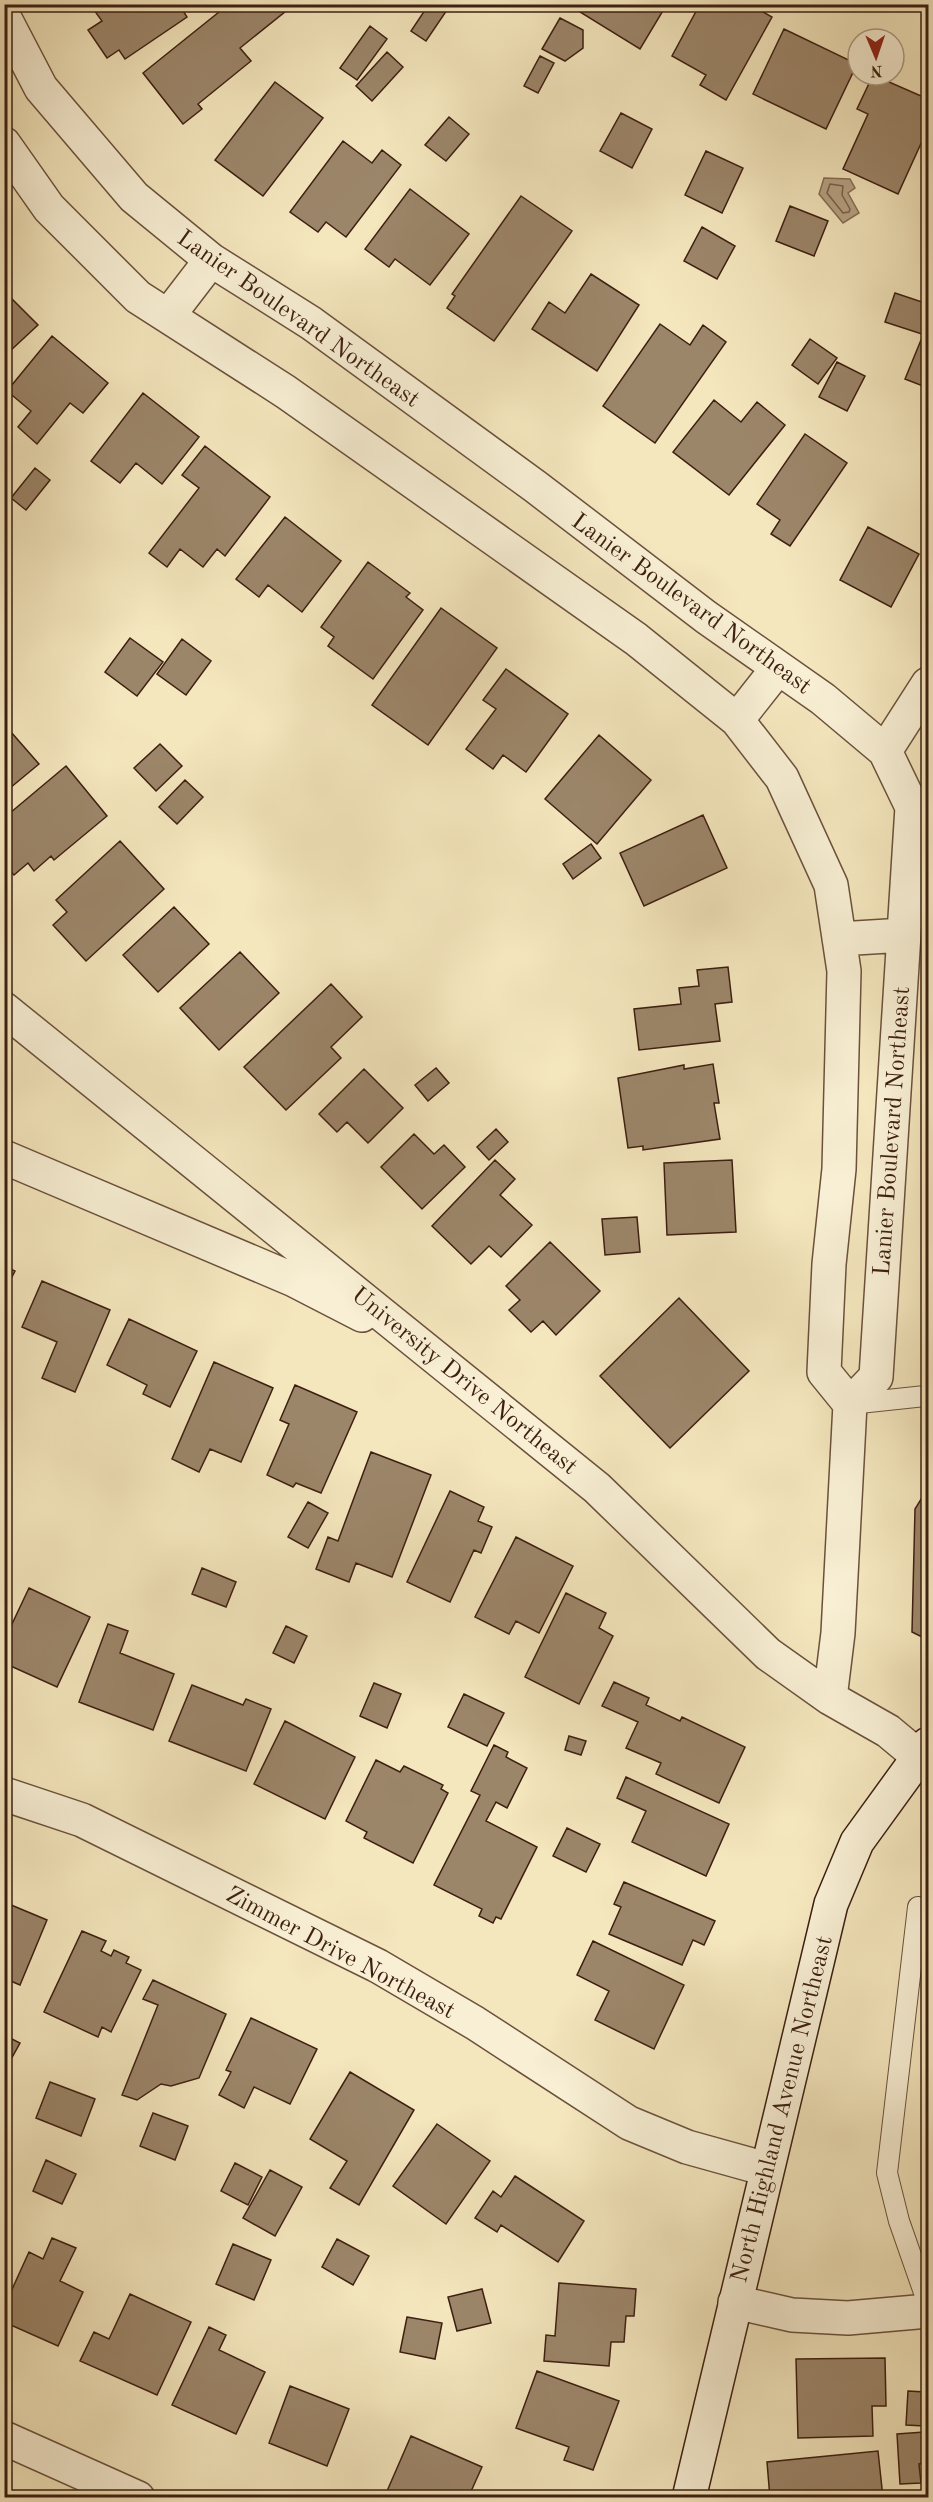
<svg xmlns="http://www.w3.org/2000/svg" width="933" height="2502" font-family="'Old Standard TT',serif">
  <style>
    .water { fill: #b6a283; stroke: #866e55; stroke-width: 1.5 }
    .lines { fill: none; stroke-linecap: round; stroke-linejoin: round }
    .shore { stroke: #7a604a; stroke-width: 1.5 }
    .building { fill: #9c866a; stroke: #3d1f11; stroke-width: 1.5 }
    .lane-casing { stroke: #6b513c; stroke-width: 22 }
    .street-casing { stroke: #6b513c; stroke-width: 36 }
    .secondary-casing { stroke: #3d1f11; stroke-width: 36 }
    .lane { stroke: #f8efd4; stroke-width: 20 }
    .street { stroke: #f8efd4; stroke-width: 33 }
    .secondary { stroke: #f8efd4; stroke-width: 33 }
    .labels { text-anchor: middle; stroke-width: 6; stroke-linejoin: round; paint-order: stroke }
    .street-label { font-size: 24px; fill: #3d1f11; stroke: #f8efd4 }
  </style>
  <rect width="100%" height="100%" fill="#f4e6bd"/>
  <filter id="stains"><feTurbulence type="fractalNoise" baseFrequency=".00333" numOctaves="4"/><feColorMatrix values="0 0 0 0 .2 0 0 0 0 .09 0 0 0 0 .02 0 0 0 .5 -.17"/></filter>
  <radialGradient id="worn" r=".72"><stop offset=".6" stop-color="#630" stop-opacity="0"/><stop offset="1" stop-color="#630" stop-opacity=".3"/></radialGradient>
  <path class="water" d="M824 178 850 179 855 188 848 193 859 213 843 223 819 194Z"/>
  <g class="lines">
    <path class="shore" d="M830 184 843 186 842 195 850 209 849 212 843 213 827 193Z"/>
  </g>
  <path class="building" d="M103 4H179L187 17 125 59 119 50 107 58 88 30 102 21 94 10Z
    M229 4H281L286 11 240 48 251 61 198 104 202 109 183 124 143 73Z
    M429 4H439L447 10 426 41 411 31Z
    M584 4H667L640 49 580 12Z
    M700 4H749L772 17 726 100 700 85 706 75 672 56Z
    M560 18 583 30V48L565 61 542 49Z
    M370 26 387 39 357 80 340 68Z
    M784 29 857 64 826 129 753 94Z
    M387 52 403 67 372 101 356 86Z
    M540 56 554 63 538 93 524 86Z
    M873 75 928 99V128L898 194 843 169 868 114 857 109Z
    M275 82 323 118 263 196 215 160Z
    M621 113 652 129 632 168 600 151Z
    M449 117 469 134 446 161 425 145Z
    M343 141 372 163 382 150 401 165 346 237 326 222 318 232 290 212Z
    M706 151 743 168 722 213 685 195Z
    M410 189 469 234 430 285 395 259 389 267 365 249Z
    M521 196 572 231 494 341 447 308 455 296 452 294Z
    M790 206 828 221 814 256 776 241Z
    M702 227 735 246 717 279 684 261Z
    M591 274 639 305 597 371 532 329 549 302 565 313Z
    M4 291 38 325 10 351 4 346Z
    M895 293 928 304V336L885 322Z
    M660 324 690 345 703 325 726 342 655 443 603 406Z
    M52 336 108 383 83 413 70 403 37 444 18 427 31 411 7 391Z
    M810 339 837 358 818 384 792 365Z
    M921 340 928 343V388L905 379Z
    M837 362 865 376 847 411 819 397Z
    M143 393 199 437 162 484 136 463 120 483 91 461Z
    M714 400 741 422 757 402 785 425 729 495 673 452Z
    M805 434 847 463 790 546 771 534 780 520 757 504Z
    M205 446 270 497 225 556 217 549 203 567 180 549 167 567 149 553 199 488 182 475Z
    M35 468 50 480 26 510 11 498Z
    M285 517 341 561 302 612 268 585 259 597 236 579Z
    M868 527 919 554 891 607 840 580Z
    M368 562 410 593 406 597 423 610 373 679 328 646 334 637 321 627Z
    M441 608 497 648 428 745 372 705Z
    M130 638 163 662 137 696 105 672Z
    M182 639 211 661 186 695 157 674Z
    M506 669 568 714 526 772 503 755 493 769 466 749 496 709 483 700Z
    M4 724 39 764 4 793Z
    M599 735 651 780 597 844 545 799Z
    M160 744 182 766 156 791 134 768Z
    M66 766 107 816 54 860 51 856 34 871 28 863 14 875 4 864V818Z
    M185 780 203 797 177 824 159 807Z
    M703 815 727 868 644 906 620 853Z
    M120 841 164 889 86 961 53 925 67 912 56 900Z
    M591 844 601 858 573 879 563 864Z
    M174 907 209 944 158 992 123 955Z
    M240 952 279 993 219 1050 180 1008Z
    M728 967 732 1002 715 1004 720 1041 639 1050 634 1009 681 1004 679 988 699 986 697 970Z
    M331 984 362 1017 331 1047 341 1058 286 1110 244 1067Z
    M713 1064 719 1103H714L720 1139 643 1150V1146L628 1148 618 1078 684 1065V1069Z
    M436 1068 449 1083 428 1101 415 1085Z
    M364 1069 403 1108 368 1143 347 1122 337 1132 319 1114Z
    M496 1129 508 1142 489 1160 477 1147Z
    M414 1134 434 1154 444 1145 465 1167 422 1209 381 1167Z
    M495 1160 515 1179 500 1195 532 1225 501 1257 489 1246 471 1264 432 1226Z
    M732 1160 736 1232 667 1235 664 1163Z
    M637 1217 640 1252 605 1255 602 1219Z
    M550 1242 600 1291 556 1335 543 1321 531 1332 509 1310 520 1300 506 1286Z
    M4 1266 15 1271 4 1292Z
    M42 1281 110 1310 75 1392 42 1378 57 1342 22 1327Z
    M679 1298 749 1371 670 1448 600 1376Z
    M129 1319 197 1351 170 1407 143 1394 147 1385 107 1365Z
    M214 1362 273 1388 241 1462 210 1449 199 1472 172 1459Z
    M295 1385 357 1412 321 1493 296 1483 293 1487 267 1475 289 1424 280 1420Z
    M371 1452 431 1475 392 1577 356 1563 349 1582 316 1569 328 1537 338 1541Z
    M928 1488V1640L912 1632 915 1509Z
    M450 1491 484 1507 478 1521 492 1527 481 1553 474 1550 450 1602 407 1582Z
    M308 1502 328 1513 308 1548 288 1537Z
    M516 1537 573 1566 539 1633 516 1621 509 1634 475 1617Z
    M202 1568 236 1582 226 1607 192 1594Z
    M29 1588 90 1617 57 1687 4 1663V1641Z
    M566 1593 606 1613 599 1628 613 1636 579 1704 525 1677Z
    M108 1624 128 1631 120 1653 174 1674 153 1730 79 1702Z
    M286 1626 307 1636 294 1663 273 1653Z
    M614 1682 649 1698 646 1705 680 1721 682 1717 745 1747 719 1803 656 1774 661 1763 626 1748 638 1722 602 1706Z
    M374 1683 401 1694 387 1728 360 1716Z
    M192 1685 243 1705 246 1699 271 1709 246 1771 169 1741Z
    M464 1694 504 1713 487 1746 448 1727Z
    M285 1721 355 1757 325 1819 254 1784Z
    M569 1736 586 1741 581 1755 565 1750Z
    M494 1745 508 1752 506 1757 527 1768 507 1808 496 1802 486 1821 537 1847 501 1919 496 1917 493 1923 479 1916 482 1909 434 1885 480 1795 471 1791Z
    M376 1760 400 1772 404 1766 443 1785 441 1789 448 1793 413 1863 364 1838 367 1832 346 1821Z
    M626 1777 729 1824 706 1876 632 1842 646 1811 617 1798Z
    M567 1828 600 1844 586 1872 553 1856Z
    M624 1882 715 1921 704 1945 693 1940 682 1965 609 1934 621 1907 614 1904Z
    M4 1902 47 1920 20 1985 6 1979 4 1981Z
    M82 1931 106 1941 101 1951 111 1956 114 1950 129 1957 126 1963 141 1970 111 2032 102 2027 98 2037 44 2012Z
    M593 1941 684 1985 654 2049 595 2020 609 1991 577 1975Z
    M153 1980 226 2014 199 2078 171 2086 161 2084 137 2100 122 2095 158 2005 143 1999Z
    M251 2018 317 2049 290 2104 254 2087 244 2108 219 2095 231 2072 226 2070Z
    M4 2035 20 2043 4 2072Z
    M350 2072 414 2110 359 2205 330 2188 347 2161 310 2139Z
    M50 2082 95 2099 81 2136 36 2118Z
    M153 2113 188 2126 175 2160 140 2146Z
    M928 2121V2178H925Z
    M437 2124 490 2161 446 2224 393 2186Z
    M46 2160 76 2174 62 2204 33 2191Z
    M235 2163 262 2177 248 2205 221 2191Z
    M270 2170 302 2187 275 2236 243 2218Z
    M515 2176 584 2221 558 2262 501 2225 497 2232 475 2218 493 2191 501 2197Z
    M52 2238 76 2248 60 2281 83 2292 58 2346 4 2322V2307L29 2252 43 2259Z
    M337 2239 369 2256 353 2285 322 2267Z
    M233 2244 271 2260 254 2300 216 2284Z
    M559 2283 636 2289 634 2316H626L624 2342H611L609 2366 544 2361 546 2335 555 2336Z
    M482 2289 491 2323 457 2331 448 2297Z
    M130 2294 191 2322 157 2395 80 2361 94 2332 109 2339Z
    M407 2317 442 2323 435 2359 400 2352Z
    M209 2327 226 2335 219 2350 265 2372 236 2434 172 2405Z
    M885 2358 886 2406H872L873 2436 798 2438 796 2359Z
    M537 2371 619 2401 593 2470 564 2460 569 2447 516 2428Z
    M290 2386 349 2409 327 2466 269 2443Z
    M908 2391 925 2392 924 2426 906 2425Z
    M924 2432 926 2463 919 2464 921 2483 900 2484 897 2434Z
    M411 2436 482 2467 468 2498H384Z
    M878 2451 883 2498H770L767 2462Z"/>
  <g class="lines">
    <defs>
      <path id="lane" d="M850 1404 925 1396
        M918 1907 887 2173 899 2221 928 2304"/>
      <path id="street" d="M4 17 41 88 134 197 211 260 311 323 536 487 706 617 823 699 885 751 912 807 876 1377 850 1404 838 1633 830 1698
        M4 144 49 208 138 297 286 392 636 639 737 720 782 778 831 885 844 971 839 1169 829 1264 824 1372 850 1404
        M168 316 211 260
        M737 720 778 668
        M885 751 928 684
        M839 939 904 935
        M4 1009 597 1488 768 1654 830 1698 888 1731 918 1756
        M4 1157 294 1280 362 1315
        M4 1794 82 1820 378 1966 475 2023 629 2123 687 2147 766 2169
        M735 2302 792 2315 848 2318 928 2311
        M4 2438 138 2498"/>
      <path id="secondary" d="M689 2498 831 1904 857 1842 928 1744"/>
    </defs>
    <use href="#lane" class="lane-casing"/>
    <use href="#street" class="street-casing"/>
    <use href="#secondary" class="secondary-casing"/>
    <use href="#lane" class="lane"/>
    <use href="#street" class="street"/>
    <use href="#secondary" class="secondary"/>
  </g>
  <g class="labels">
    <g class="street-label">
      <text transform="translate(299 318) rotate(35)" y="8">Lanier Boulevard Northeast</text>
      <text transform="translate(692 603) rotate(36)" y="8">Lanier Boulevard Northeast</text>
      <text transform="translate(891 1131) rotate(-86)" y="8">Lanier Boulevard Northeast</text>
      <text transform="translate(465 1380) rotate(39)" y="8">University Drive Northeast</text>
      <text transform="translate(341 1952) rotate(28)" y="8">Zimmer Drive Northeast</text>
      <text transform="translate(781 2109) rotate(-76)" y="8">North Highland Avenue Northeast</text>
    </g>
  </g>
  <rect width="933" height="2502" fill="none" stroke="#f4e6bd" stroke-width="24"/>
  <rect x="6" y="6" width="921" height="2490" fill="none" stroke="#3d1f11" stroke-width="3"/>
  <rect x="12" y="12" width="909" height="2478" fill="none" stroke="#3d1f11" stroke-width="1.5"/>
  <g transform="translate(876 57) rotate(178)"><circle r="28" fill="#f8efd4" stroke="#ad9c86" stroke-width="1.5"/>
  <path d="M0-4.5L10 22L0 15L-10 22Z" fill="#8f2418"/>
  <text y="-9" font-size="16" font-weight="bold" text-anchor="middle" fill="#3d1f11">N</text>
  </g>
  <rect width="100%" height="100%" filter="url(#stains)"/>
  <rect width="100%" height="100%" fill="url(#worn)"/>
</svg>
